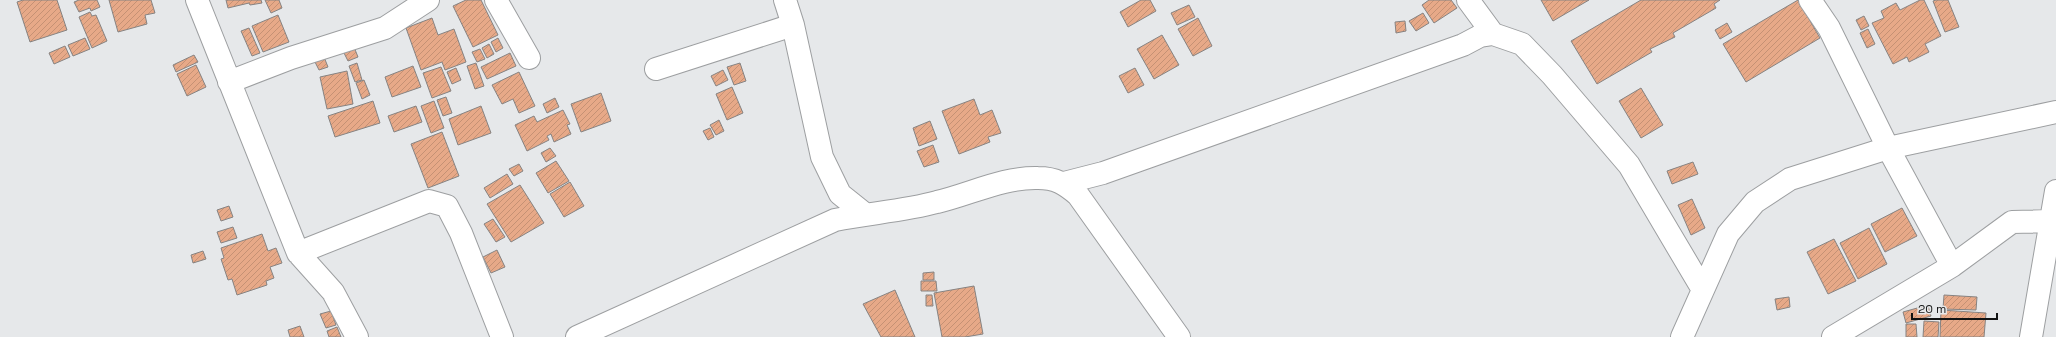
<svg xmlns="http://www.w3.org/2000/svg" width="2056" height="337" font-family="'Space Grotesk',sans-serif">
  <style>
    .building { fill: url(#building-hatch); stroke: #868382 }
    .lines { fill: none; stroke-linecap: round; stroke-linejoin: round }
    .minor-casing { stroke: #9d9fa1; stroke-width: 24 }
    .minor { stroke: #fff; stroke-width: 22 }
  </style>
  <defs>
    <pattern id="building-hatch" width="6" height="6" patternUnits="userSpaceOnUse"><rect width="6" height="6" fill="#e7a988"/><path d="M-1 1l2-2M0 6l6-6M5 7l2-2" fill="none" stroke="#c59174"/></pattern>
  </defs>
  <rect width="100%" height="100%" fill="#e6e8ea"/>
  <path class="building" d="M23 0H57L67 30 30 42 17 2Z
    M79 0H97L100 7 91 11 90 8 79 12 74 2Z
    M109 0H151L155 13 145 15 147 24 118 32Z
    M226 0H261L262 3 250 5 249 3 228 8Z
    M265 0H279L282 8 271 13Z
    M466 0H481L498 35 473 47 453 6Z
    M1141 0H1150L1156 11 1128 27 1120 12Z
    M1429 0H1451L1457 8 1434 23 1422 5Z
    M1541 0H1589L1553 21Z
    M1641 0H1720L1714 4 1716 8 1673 33 1675 37 1650 49 1652 52 1597 84 1571 41Z
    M1798 0 1820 38 1746 82 1723 44Z
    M1920 0H1924L1941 36 1925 44 1929 52 1909 62 1907 57 1893 64 1872 23 1884 18 1881 11 1896 3 1900 10Z
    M1936 0H1948L1959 27 1945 32 1933 1Z
    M1189 5 1195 17 1177 25 1171 13Z
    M90 12 92 16 96 15 107 41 92 48 79 17Z
    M1423 13 1429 23 1416 31 1409 21Z
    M278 15 289 42 263 52 252 26Z
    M1864 16 1869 26 1861 30 1856 20Z
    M432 18 438 35 454 29 466 62 445 70 442 62 421 70 406 28Z
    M1198 18 1212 46 1193 56 1178 29Z
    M1405 21 1406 31 1396 33 1395 22Z
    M1727 23 1732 32 1720 39 1715 30Z
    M249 28 260 53 252 56 241 31Z
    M1868 29 1875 44 1867 48 1860 33Z
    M1162 35 1179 65 1154 79 1137 49Z
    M85 38 90 49 73 56 68 45Z
    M498 38 503 48 496 52 491 42Z
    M489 44 494 54 487 58 482 48Z
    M65 46 70 57 54 64 49 53Z
    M354 47 358 57 348 61 343 51Z
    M480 49 485 59 477 62 472 52Z
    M510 53 516 66 487 79 481 67Z
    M194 55 198 62 176 72 173 65Z
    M324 57 328 67 319 70 314 60Z
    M357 63 362 80 355 82 349 66Z
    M476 63 484 86 475 89 467 66Z
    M740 63 746 81 734 85 727 67Z
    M196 65 206 87 187 96 177 74Z
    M413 66 421 87 392 97 385 77Z
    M441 67 451 91 432 98 423 73Z
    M456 68 461 80 452 84 447 72Z
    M1135 68 1144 85 1128 93 1119 76Z
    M723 70 728 80 716 86 711 76Z
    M347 71 353 104 327 109 320 77Z
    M519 72 535 106 519 113 513 99 502 104 492 85Z
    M364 80 370 95 362 99 356 83Z
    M732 87 743 113 727 120 716 94Z
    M1641 88 1663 125 1641 138 1619 101Z
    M601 93 611 121 581 132 571 104Z
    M446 97 452 113 443 116 437 100Z
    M555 98 559 107 547 113 543 104Z
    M974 99 980 115 992 110 1001 133 988 137 990 142 959 154 942 111Z
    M373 101 380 123 335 137 328 116Z
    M434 101 444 128 431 133 421 106Z
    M416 106 422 122 394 132 388 116Z
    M481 106 491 133 458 145 449 119Z
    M563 110 570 124 567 125 571 134 554 142 551 134 547 136 549 140 527 151 515 125 534 116 537 122Z
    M719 120 724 131 716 135 710 125Z
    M930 121 937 139 919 146 913 128Z
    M710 128 714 137 708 140 703 131Z
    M442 132 459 176 428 188 411 144Z
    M933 145 939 162 924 167 917 151Z
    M550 148 556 156 546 162 541 153Z
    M556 161 569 181 548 193 536 173Z
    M1693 162 1698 174 1672 184 1667 171Z
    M519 164 523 171 514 176 509 169Z
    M507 174 513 184 490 198 484 188Z
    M570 182 584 206 564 217 550 194Z
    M520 185 544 223 511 242 487 204Z
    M1692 199 1705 228 1691 235 1678 205Z
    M229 206 233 217 221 221 217 210Z
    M1902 208 1917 236 1885 252 1871 224Z
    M493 219 505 237 496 242 484 224Z
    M233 227 237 238 221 243 217 232Z
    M1869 228 1887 264 1858 279 1840 243Z
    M262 234 268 251 276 248 282 263 270 267 274 278 266 281 267 285 237 295 232 279 228 280 221 259 224 258 221 248Z
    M1834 239 1856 281 1828 294 1807 252Z
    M497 250 505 267 491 273 483 257Z
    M203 251 206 259 193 263 191 255Z
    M934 272V280H923V273Z
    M921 281H936L937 291H921Z
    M974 286 983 334 965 337H942L934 293Z
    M895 290 915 337H881L863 304Z
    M926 295H932L933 306H926Z
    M1944 295 1977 297 1976 310 1943 309Z
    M1789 297 1790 307 1777 310 1775 299Z
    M1928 305 1931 316 1906 323 1903 312Z
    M1941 310 1986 313 1984 337H1940Z
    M331 311 336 325 326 328 320 314Z
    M1924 321 1939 322 1938 337H1923Z
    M1906 324H1916L1917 337H1906Z
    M300 326 304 337H290L288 330Z
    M337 327 341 337H329L327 331Z"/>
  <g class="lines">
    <defs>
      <path id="minor" d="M197 0 298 253 333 292 357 337
        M496 0 529 58
        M785 0 793 25 822 157 840 194 865 214
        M1468 0 1493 34
        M1810 0 1829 28 1888 148 1952 266
        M656 69 793 25
        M229 82 291 58 385 28 428 0
        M1064 183 1103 173 1463 45 1480 36 1493 34 1522 44 1552 75 1629 165 1703 290
        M298 253 429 201 447 206 461 233 502 337
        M577 337 835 220C869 213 904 211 937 202 971 194 1003 177 1038 178 1056 178 1065 184 1078 195L1179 337
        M1682 337 1728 234 1755 202 1790 179 1888 148 2056 112
        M1833 337 1952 266 2012 222 2050 221
        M2031 337 2056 191"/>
    </defs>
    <use href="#minor" class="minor-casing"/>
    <use href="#minor" class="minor"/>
  </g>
  <path d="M1912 313v6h85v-6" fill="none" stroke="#121313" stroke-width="2"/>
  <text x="1918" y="313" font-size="12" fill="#121313" stroke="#e6e8ea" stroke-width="3" paint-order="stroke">20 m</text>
</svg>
